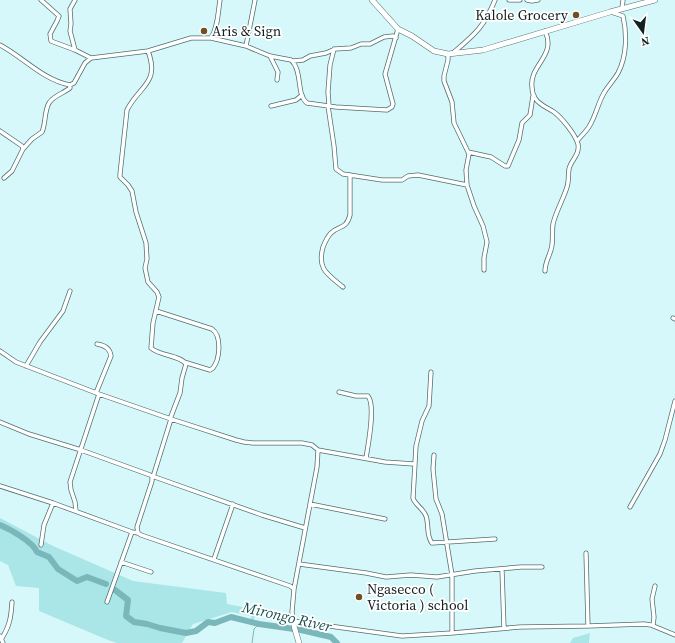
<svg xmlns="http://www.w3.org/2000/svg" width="675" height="643" font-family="'Source Serif 4',serif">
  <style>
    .green { fill: #aae5e8 }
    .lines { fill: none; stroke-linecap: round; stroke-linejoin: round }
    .stream { stroke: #7ab7ba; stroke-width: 1 }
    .river { stroke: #7ab7ba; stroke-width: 6 }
    .street-casing { stroke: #516f70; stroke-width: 5 }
    .secondary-casing { stroke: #516f70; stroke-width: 6 }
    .street { stroke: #fff; stroke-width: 3.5 }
    .secondary { stroke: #fff; stroke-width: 5 }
    .poi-dot { fill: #6f5025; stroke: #fff; stroke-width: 1.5 }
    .labels { text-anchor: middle; stroke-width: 3.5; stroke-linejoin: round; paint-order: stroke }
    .poi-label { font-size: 14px; fill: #142020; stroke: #fff; text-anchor: start }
    .water-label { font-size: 15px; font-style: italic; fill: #184e50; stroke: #fff }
  </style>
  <rect width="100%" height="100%" fill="#d7f8fa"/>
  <path class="green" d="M0 518 53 546 133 581 226 593 227 604 259 610 250 626 251 616 232 612 193 624 182 643H117L108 640 39 611V588L16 586 8 565 0 561Z
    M590 633 589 643H570L573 638Z"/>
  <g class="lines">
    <path class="stream" d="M252 643 254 629 259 624"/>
    <path class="river" d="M0 525C10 529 33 542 37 552L49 557 58 569 77 581 87 577 106 584
      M115 590 128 600 126 616 134 622 147 624 160 628 186 633 196 631 208 622 215 623 231 617 259 624 301 630 331 637 337 643"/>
    <defs>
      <path id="street" d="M41 0 59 16 57 21 50 34 51 41 75 50 91 58
        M75 0 70 9 71 24 70 31 75 50
        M509 0H520
        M527 0 532 1 538 0
        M622 8 623 0
        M211 38 246 46 270 56 291 60C303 71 296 95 307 103L336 107 387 110 392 107 393 104 385 74 398 29
        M0 45C23 57 43 80 70 85L74 83 85 63 91 58 148 51 191 38H211C218 28 218 12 220 0
        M246 46 255 0
        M148 51C160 83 140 85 127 110L120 174V177L128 185 132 191 136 212 146 243 147 259 145 268 148 282 157 292 159 297 153 323 151 348C160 356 180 355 186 364L182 378 180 393 170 419
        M453 53C475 34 484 27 495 0
        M448 54V60L444 76V81L452 102 454 123 469 154 466 170 467 185 474 206 483 226 487 242 484 258V270
        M270 56 278 72 277 80
        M293 61 303 60 310 56 326 53 335 49 351 48 361 44H370L384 37 393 36 396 38
        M271 106 296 100 302 95
        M328 106 334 146 336 169 343 174 382 180H402L408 176 418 175 467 185
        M329 106 328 92 330 65 334 49
        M0 131 22 146 23 149 12 171 4 178
        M577 141C581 136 587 131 590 125 596 115 598 103 604 93 608 86 614 80 618 73 627 56 627 34 623 16L611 12
        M23 149 32 139 42 132C46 123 44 112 49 103 53 96 64 93 70 88V85
        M468 152 491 157 505 166H508L519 140 522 123 530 115 533 96
        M545 271C545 261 551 254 552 245 553 238 552 231 553 224 556 211 563 200 567 187 569 181 568 175 569 169 571 160 580 155 578 144 575 134 562 118 554 112 548 108 539 105 535 98 533 95 532 90 532 87 529 65 557 56 545 31
        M343 287C327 274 317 269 323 247 325 242 327 237 331 233 339 225 346 230 350 215V175
        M156 311 212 329C222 336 220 359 213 368L210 370 184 362
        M673 318 675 319
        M0 351 16 362 99 394 171 419 236 440 244 442 253 443H302L312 445 318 450 317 467 294 589
        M26 366 40 342 63 311 70 291
        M431 372 429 406 422 421 416 446 413 498C415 505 423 508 426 516 429 524 426 536 432 543L495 539
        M339 392 356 396H368C376 406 368 445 366 458
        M96 393 111 356C110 348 104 345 97 344
        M0 422 29 434 81 450 150 475 152 476V481L137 527 138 533 141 535 290 586 294 589 292 612 294 626
        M318 450 385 462 414 464
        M434 455 433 469 436 499 442 514 452 575V633
        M152 476 262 515 305 528
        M153 477 171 419
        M0 486 53 503 132 532 138 533
        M310 504 385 519
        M630 507 660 454 665 440 675 401
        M76 511 75 502 71 490 70 482 99 394
        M41 545 44 525 53 503
        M586 553 588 626
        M214 559 233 504
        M121 562 151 572
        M299 564 366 573 386 577 411 575 437 577 475 571 521 567H542
        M502 570 504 628
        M107 602 132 532
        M293 621 402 636 452 633 520 627 588 626 644 624 651 625 675 635
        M653 626 654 617 652 599 655 586
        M0 636 3 643
        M0 638H2C10 625 11 617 12 602"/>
      <path id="secondary" d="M372 0 398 29 412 36 434 51 448 54 483 50 610 12 655 0
        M294 626 299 643"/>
    </defs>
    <use href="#street" class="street-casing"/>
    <use href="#secondary" class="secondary-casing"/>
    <use href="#street" class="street"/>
    <use href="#secondary" class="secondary"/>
  </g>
  <g class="poi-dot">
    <circle cx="576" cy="15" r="4"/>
    <circle cx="204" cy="31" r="4"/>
    <circle cx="359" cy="597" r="4"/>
  </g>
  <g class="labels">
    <g class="poi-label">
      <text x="568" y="20" text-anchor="end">Kalole Grocery</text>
      <text x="212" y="36">Aris &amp; Sign</text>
      <text x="367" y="594">Ngasecco (<tspan x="367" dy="16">Victoria ) school</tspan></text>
    </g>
    <g class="water-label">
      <text transform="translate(287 617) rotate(13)" y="5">Mirongo River</text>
    </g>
  </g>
  <g transform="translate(643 32) rotate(166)" stroke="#ffffff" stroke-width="3" paint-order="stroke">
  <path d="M0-3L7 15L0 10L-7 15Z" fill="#142020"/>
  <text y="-6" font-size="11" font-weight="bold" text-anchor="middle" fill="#142020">N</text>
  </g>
</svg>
